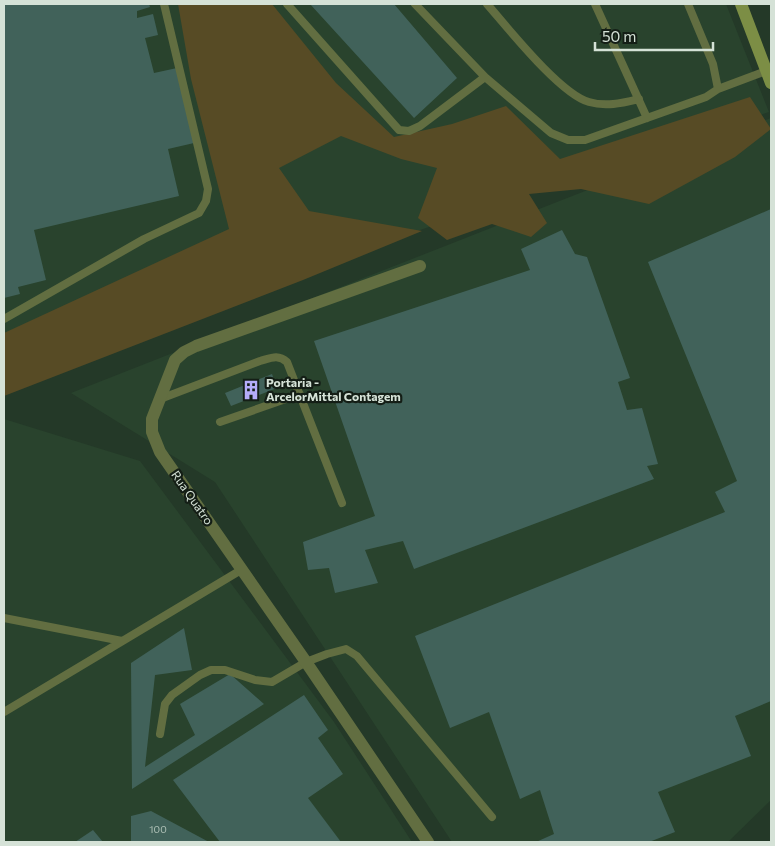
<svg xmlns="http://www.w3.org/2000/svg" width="775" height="846" font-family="Commissioner,sans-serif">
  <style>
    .built { fill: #29432d }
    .green { fill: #574b25 }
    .building { fill: #41625a }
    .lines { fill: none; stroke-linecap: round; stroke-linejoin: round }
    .lane { stroke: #626e41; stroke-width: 8 }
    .street { stroke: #626e41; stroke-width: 12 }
    .secondary { stroke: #7c8e45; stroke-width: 12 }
    .labels { text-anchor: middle; stroke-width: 4.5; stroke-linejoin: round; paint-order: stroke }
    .number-label { font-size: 10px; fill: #b0c2b8 }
    .poi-label { font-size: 12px; font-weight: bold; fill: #d5e2d7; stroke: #141e16; text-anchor: start }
    .street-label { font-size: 12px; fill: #d5e2d7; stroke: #141e16 }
  </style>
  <rect width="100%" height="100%" fill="#243928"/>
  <path class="built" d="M4 4H726L769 112 234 293 4 385Z
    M771 118V800L728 842H452L215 482 71 393Z
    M4 419 140 461 334 722 412 842H4Z"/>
  <path class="green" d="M178 4H272L336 83 394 137 452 124 506 106 560 159 750 97 771 129 735 157 649 204 581 189 529 194 547 223 531 237 492 224 447 240 418 218 437 168 401 159 341 136 279 168 309 211 422 231 303 280 4 396V333L229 229 191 79Z"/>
  <path class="building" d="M4 4H149L150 7 137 11V18L153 14 158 35 145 38 154 73 177 68 194 143 168 149 179 196 34 230 46 280 18 287 20 294 4 298Z
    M310 4H394L457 78 414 118Z
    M771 209V701L735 716 751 756 658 792 675 832 649 842H536L554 834 540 790 520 799 489 712 450 728 415 636 725 512 715 492 737 481 648 262Z
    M562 230 575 254 587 257 630 378 618 382 627 410 642 408 658 464 647 466 654 479 414 569 403 541 365 550 378 583 335 593 329 568 308 570 303 542 375 516 314 341 530 270 521 249Z
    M272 374 277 388 231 406 225 393Z
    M184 628 192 670 155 675 145 767 195 735 180 704 230 674 264 704 132 789 131 663Z
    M304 695 328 730 318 738 343 774 308 798 341 842H220L173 780Z
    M151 811 209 842H131V816Z
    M93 830 103 842H75Z"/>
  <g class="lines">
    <path class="lane" d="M287 4 399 130 409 131 420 126 485 77
      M415 4 485 77 551 133 568 140H585L706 97 718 89 713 64 688 4
      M487 4C508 28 560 94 589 102 606 107 622 103 639 99
      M595 4 647 118
      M718 89 766 71
      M4 319 144 239 199 213 206 201 208 189 164 4
      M160 399 260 361C271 358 278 354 287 362L342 503
      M220 422 300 394
      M4 618 122 641
      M4 712 241 570
      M160 734 165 704 172 695 200 675 211 670H225L255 680 272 682 306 662 327 654 346 649 357 656 492 817"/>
    <path class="street" d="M420 266 196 346 184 352 175 360 152 419V432L160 452 306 662 428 842"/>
    <path class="secondary" d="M741 4 771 83"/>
  </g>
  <defs>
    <symbol id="building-bare" viewBox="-9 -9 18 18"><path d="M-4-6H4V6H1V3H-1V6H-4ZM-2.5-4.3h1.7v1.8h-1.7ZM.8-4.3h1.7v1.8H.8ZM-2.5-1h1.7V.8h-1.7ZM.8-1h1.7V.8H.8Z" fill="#b4acf9" stroke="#141e16" stroke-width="2.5" paint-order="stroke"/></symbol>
  </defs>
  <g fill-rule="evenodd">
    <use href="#building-bare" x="237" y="376" width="28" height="28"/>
  </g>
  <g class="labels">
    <g class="number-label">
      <text x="158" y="833">100</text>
    </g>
    <g class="poi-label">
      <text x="266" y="387">Portaria -<tspan x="266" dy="14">ArcelorMittal Contagem</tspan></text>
    </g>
    <g class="street-label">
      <text transform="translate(192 498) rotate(55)" y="4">Rua Quatro</text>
    </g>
  </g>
  <rect width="775" height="846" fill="none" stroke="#d5e2d7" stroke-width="10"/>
  <path d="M595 42v8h118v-8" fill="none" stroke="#d5e2d7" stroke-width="2.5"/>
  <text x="602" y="42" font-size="15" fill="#d5e2d7" stroke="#141e16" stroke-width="4" paint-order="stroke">50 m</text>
</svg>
